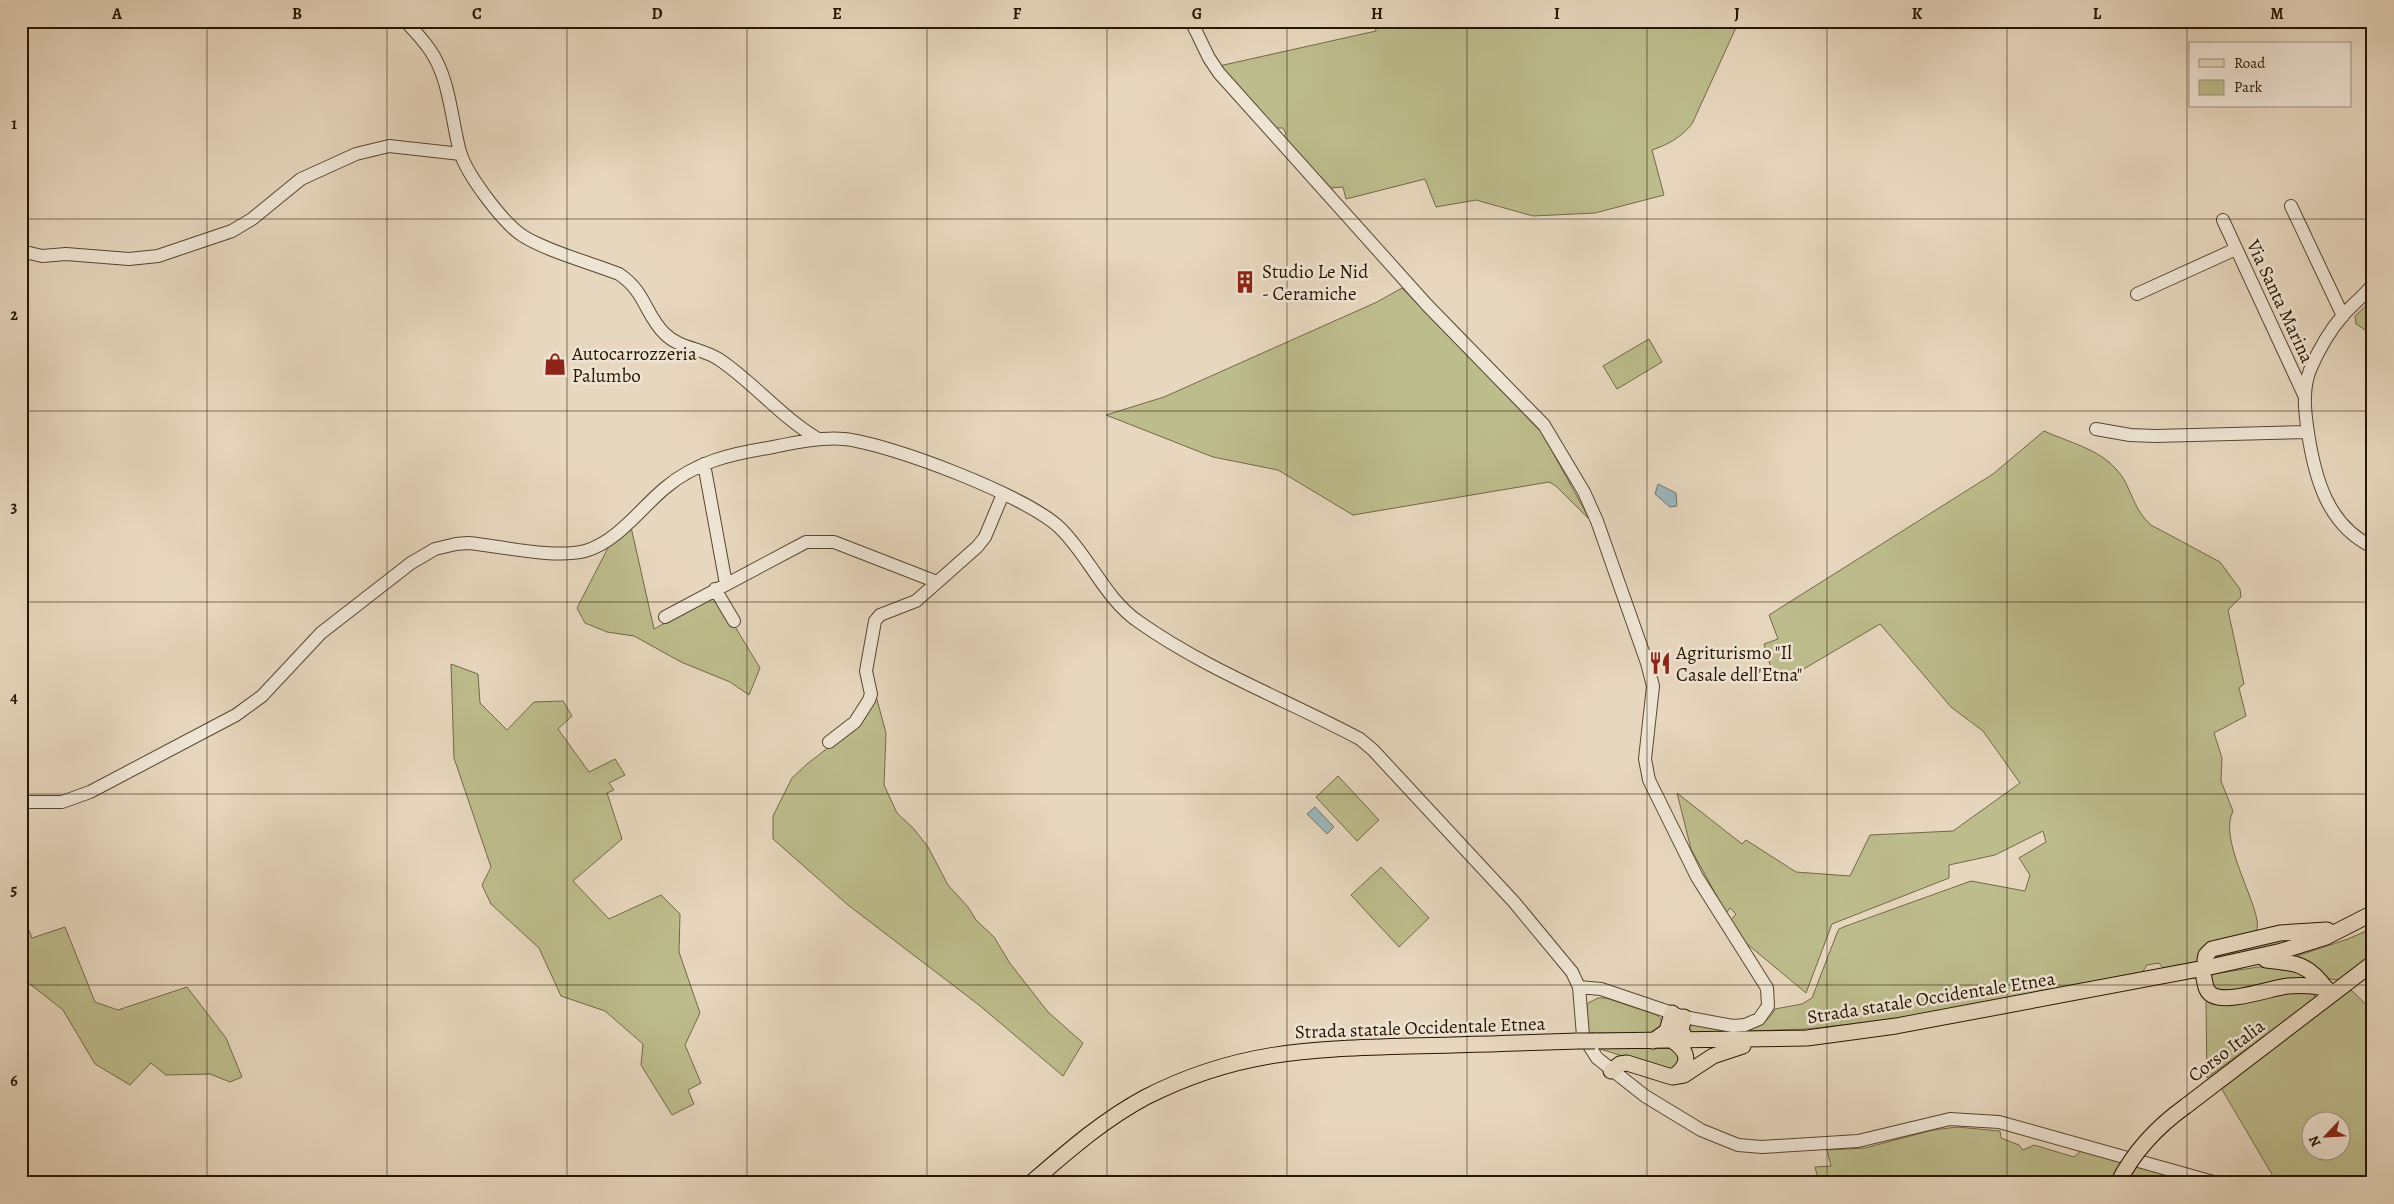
<svg xmlns="http://www.w3.org/2000/svg" width="2394" height="1204" font-family="Alegreya,serif">
  <style>
    .green { fill: #bdbc8c; stroke: #736846; fill-rule: evenodd }
    .water { fill: #9cb7bc; stroke: #6e7671 }
    .lines { fill: none; stroke-linecap: round; stroke-linejoin: round }
    .minor-casing { stroke: #584630; stroke-width: 14 }
    .major-casing { stroke: #291500; stroke-width: 17 }
    .minor { stroke: #efe5d5; stroke-width: 12 }
    .major { stroke: #e7d7be; stroke-width: 15 }
    .major-bridge-casing { stroke: #291500; stroke-width: 17; stroke-linecap: butt }
    .major-bridge { stroke: #e7d7be; stroke-width: 15 }
    .grid { fill: none; stroke: #291500; stroke-width: 1; stroke-opacity: 0.55 }
    .labels { text-anchor: middle; stroke-width: 5; stroke-linejoin: round; paint-order: stroke }
    .poi-label { font-size: 19px; fill: #291500; stroke: #efe5d5; text-anchor: start }
    .street-label { font-size: 19px; fill: #291500; stroke: #efe5d5 }
    .neatline { fill: none; stroke: #291500; stroke-width: 2 }
    .grid-label { font-size: 16px; text-anchor: middle; font-weight: bold; fill: #291500 }
  </style>
  <rect width="100%" height="100%" fill="#e7d7be"/>
  <filter id="stains"><feTurbulence type="fractalNoise" baseFrequency=".004" numOctaves="4"/><feColorMatrix values="0 0 0 0 .2 0 0 0 0 .09 0 0 0 0 .02 0 0 0 .5 -.17"/></filter>
  <radialGradient id="worn" r=".72"><stop offset=".6" stop-color="#630" stop-opacity="0"/><stop offset="1" stop-color="#630" stop-opacity=".3"/></radialGradient>
  <path class="green" d="M1374 21H1739L1692 124C1680 138 1669 144 1652 150L1664 195 1595 213 1533 216 1476 200 1436 207 1425 179 1346 199 1343 187 1331 188 1283 137 1286 134 1283 128H1276L1219 66 1376 31Z
    M1402 288 1542 433 1590 520 1556 486 1549 482 1353 515 1278 470 1213 457 1106 415 1164 397 1377 302Z
    M2373 299V335L2356 324 2355 316Z
    M1649 339 1662 362 1617 389 1603 366Z
    M2044 431C2068 442 2099 449 2116 469 2132 486 2131 507 2151 525L2220 562 2240 589 2241 597 2228 610 2244 684 2239 688 2246 716 2214 733 2222 758 2221 781 2233 811C2219 837 2252 892 2257 920 2258 925 2257 931 2256 935L2200 961 2163 968 2159 963 2147 965 2142 973 1895 1019 1807 1029 1691 1033 1689 1027 1693 1024C1720 1026 1761 1039 1775 1009L1802 1004 1812 998 1837 933 1839 929 1846 926 1971 881 2025 891 2030 875 2019 858 2046 842 2043 831 1995 855 1949 865V878L1832 924 1806 993 1740 938 1730 921 1736 914 1730 908 1726 913 1691 849 1677 793 1742 844 1746 840 1796 872 1850 876 1870 835 1953 831 2020 783 1983 731 1951 707 1880 624 1785 680 1775 682 1764 644 1778 639 1769 615 1993 474Z
    M631 527 654 629 716 595 760 668 749 695 730 682 681 662 634 636 607 632 585 623 577 608 610 544Z
    M451 664 478 674 480 703 507 730 534 702 563 701 572 716 558 729 589 772 615 759 625 775 609 783 614 790 607 793 622 839 573 881 609 919 661 895 680 914 679 952 700 1013 685 1045 701 1083 688 1090 694 1104 672 1115 641 1065 643 1044 605 1011 561 996 539 948 491 904 482 885 491 867 454 758Z
    M876 696 886 733 884 785 897 813 914 829 928 847 948 885 968 907 976 920 994 937 1009 962 1048 1012 1083 1043 1063 1076 979 1005 848 905 773 839V816L792 778 807 764 864 720Z
    M1338 776 1379 820 1357 841 1316 797Z
    M1381 867 1429 918 1399 947 1351 895Z
    M21 911 32 938 65 927 95 1002 118 1010 187 987 226 1038 242 1077 230 1082 210 1074 166 1075 151 1063 130 1085 95 1064 63 1010 21 977Z
    M2373 928V954L2341 979C2324 983 2305 966 2291 958L2348 939Z
    M2315 935 2273 949 2208 961 2217 951Z
    M2286 965 2314 981 2218 993 2207 975 2258 967Z
    M2295 988 2314 992 2315 999 2207 1078 2206 1002 2210 999Z
    M2351 990 2373 1011V1183H2277L2220 1086ZM2312 1122H2342V1152H2312Z
    M1598 998H1606L1657 1015 1661 1019 1662 1025 1656 1033 1652 1034 1588 1033 1586 1009 1588 1003Z
    M1597 1048H1669L1675 1051 1683 1059 1671 1071Z
    M1957 1127 2000 1131 2001 1138 2019 1145 2023 1150 2034 1145 2074 1157 2081 1151 2198 1183H1819L1815 1167 1831 1166 1827 1150 1865 1148 1933 1130Z"/>
  <path class="water" d="M1658 484 1676 493 1677 506 1670 507 1655 494Z
    M1315 807 1334 827 1327 834 1307 814Z"/>
  <g class="lines">
    <defs>
      <path id="minor" d="M405 21C414 30 423 40 430 50 450 79 451 118 460 152 467 175 503 223 523 236 547 251 591 263 619 274 646 292 645 315 665 334 680 349 703 348 720 360 755 384 780 416 818 439
        M1191 21 1209 58 1219 73 1427 305 1544 425 1584 492 1597 521 1647 663 1653 686 1645 759 1649 780 1697 877 1767 988 1768 1006 1759 1019 1745 1025 1733 1026 1684 1017 1601 989 1579 987
        M2291 206 2343 316
        M2223 220 2305 397
        M21 251 42 256 66 254 129 259 158 256 232 231 252 219 301 179 356 154 389 146 461 154
        M2373 284C2365 295 2353 304 2344 314 2331 329 2318 351 2310 370 2302 390 2305 413 2308 433 2315 479 2328 526 2373 547
        M2137 294 2236 249
        M2096 429 2130 435 2155 436 2308 432
        M704 464 726 584
        M715 589 734 621
        M665 617 806 542H834L937 582
        M829 742 855 722 869 700 871 694 866 671 875 621 880 615 916 601 977 547 985 537 1003 494
        M21 802H62L90 792 236 715 262 696 321 633 411 563 435 549 456 544 468 543C501 546 554 559 585 551 617 542 641 508 665 488 696 462 730 454 768 448 793 443 819 437 844 439 891 444 1027 496 1060 528 1089 556 1105 599 1139 622 1207 670 1287 700 1360 739L1373 750 1514 902 1572 972 1579 987 1583 1036 1597 1058 1645 1096 1701 1130 1738 1145 1762 1147 1858 1141 1950 1119 1999 1122 2217 1183"/>
      <path id="major" d="M2205 960 2206 955 2212 949 2280 933 2327 930
        M2266 960C2298 963 2309 964 2328 991
        M2204 978C2205 984 2206 992 2212 995 2228 1004 2271 988 2288 986 2302 985 2314 985 2327 989
        M1684 1017 1681 1030 1687 1041
        M1595 1041 1807 1038 1896 1026 2210 967 2282 951 2326 937 2373 913
        M1653 1041 1667 1031 1672 1013
        M1673 1041C1689 1052 1691 1064 1674 1076
        M1611 1071 1620 1064 1627 1063 1672 1077 1684 1075 1713 1056 1743 1046
        M2186 1106 2373 963
        M1031 1183C1068 1151 1103 1120 1146 1097 1238 1050 1311 1049 1410 1046 1466 1045 1521 1043 1577 1041"/>
    </defs>
    <use href="#minor" class="minor-casing"/>
    <use href="#major" class="major-casing"/>
    <use href="#minor" class="minor"/>
    <use href="#major" class="major"/>
    <defs>
      <path id="major-bridge" d="M1577 1041H1595
        M2118 1183C2134 1151 2158 1126 2186 1106"/>
    </defs>
    <use href="#major-bridge" class="major-bridge-casing"/>
    <use href="#major-bridge" class="major-bridge"/>
  </g>
  <path class="grid" d="M207 21V1183M387 21V1183M567 21V1183M747 21V1183M927 21V1183M1107 21V1183M1287 21V1183M1467 21V1183M1647 21V1183M1827 21V1183M2007 21V1183M2187 21V1183M21 219H2373M21 411H2373M21 602H2373M21 794H2373M21 985H2373"/>
  <defs>
    <symbol id="building-bare" viewBox="-9 -9 18 18"><path d="M-4-6H4V6H1V3H-1V6H-4ZM-2.5-4.3h1.7v1.8h-1.7ZM.8-4.3h1.7v1.8H.8ZM-2.5-1h1.7V.8h-1.7ZM.8-1h1.7V.8H.8Z" fill="#8f2418" stroke="#efe5d5" stroke-width="2.5" paint-order="stroke"/></symbol>
    <symbol id="shop-bare" viewBox="-9 -9 18 18"><path d="M-5-2.5h2.3a2.7 3.5 0 0 1 5.4 0H5L5.5 6h-11ZM-1.5-2.5h3a1.5 2.3 0 0 0-3 0Z" fill="#8f2418" stroke="#efe5d5" stroke-width="2.5" paint-order="stroke"/></symbol>
    <symbol id="restaurant-bare" viewBox="-9 -9 18 18"><path d="M-5-6h1v4h1v-4h1v4h1v-4h1v5L-1.5 .5V6h-2V.5L-5-1ZM5-6V6H3V1.5H1.5Q1.5-4 5-6Z" fill="#8f2418" stroke="#efe5d5" stroke-width="2.5" paint-order="stroke"/></symbol>
  </defs>
  <g fill-rule="evenodd">
    <use href="#building-bare" x="1229" y="266" width="32" height="32"/>
    <use href="#shop-bare" x="539" y="348" width="32" height="32"/>
    <use href="#restaurant-bare" x="1644" y="647" width="32" height="32"/>
  </g>
  <g class="labels">
    <g class="poi-label">
      <text x="1262" y="278">Studio Le Nid<tspan x="1262" dy="22">- Ceramiche</tspan></text>
      <text x="572" y="360">Autocarrozzeria<tspan x="572" dy="22">Palumbo</tspan></text>
      <text x="1676" y="659">Agriturismo "Il<tspan x="1676" dy="22">Casale dell'Etna"</tspan></text>
    </g>
    <g class="street-label">
      <text transform="translate(2281 301) rotate(65)" y="7">Via Santa Marina</text>
      <text transform="translate(1931 997) rotate(-9)" y="7">Strada statale Occidentale Etnea</text>
      <text transform="translate(1420 1027) rotate(-2)" y="7">Strada statale Occidentale Etnea</text>
      <text transform="translate(2226 1050) rotate(-37)" y="7">Corso Italia</text>
    </g>
  </g>
  <rect width="2394" height="1204" fill="none" stroke="#e7d7be" stroke-width="55"/>
  <rect x="2189" y="42" width="162" height="65" fill="#efe5d5" stroke="#a09280"/>
  <rect x="2199" y="59" width="25" height="8" fill="#e7d7be" stroke="#a09280"/>
  <text x="2234" y="68" font-size="15" fill="#291500">Road</text>
  <rect x="2199" y="80" width="25" height="15" fill="#bdbc8c" stroke="#a09280"/>
  <text x="2234" y="92" font-size="15" fill="#291500">Park</text>
  <g transform="translate(2326 1136) rotate(245)"><circle r="24" fill="#efe5d5" stroke="#a09280"/>
  <path d="M0-4L9 19L0 12L-9 19Z" fill="#8f2418"/>
  <text y="-8" font-size="14" font-weight="bold" text-anchor="middle" fill="#291500">N</text>
  </g>
  <rect x="28" y="28" width="2338" height="1148" class="neatline"/>
  <g class="grid-label">
    <text x="117" y="19">A</text>
    <text x="297" y="19">B</text>
    <text x="477" y="19">C</text>
    <text x="657" y="19">D</text>
    <text x="837" y="19">E</text>
    <text x="1017" y="19">F</text>
    <text x="1197" y="19">G</text>
    <text x="1377" y="19">H</text>
    <text x="1557" y="19">I</text>
    <text x="1737" y="19">J</text>
    <text x="1917" y="19">K</text>
    <text x="2097" y="19">L</text>
    <text x="2277" y="19">M</text>
    <text x="14" y="129">1</text>
    <text x="14" y="320">2</text>
    <text x="14" y="512">3</text>
    <text x="14" y="703">4</text>
    <text x="14" y="895">5</text>
    <text x="14" y="1086">6</text>
  </g>
  <rect width="100%" height="100%" filter="url(#stains)"/>
  <rect width="100%" height="100%" fill="url(#worn)"/>
</svg>
